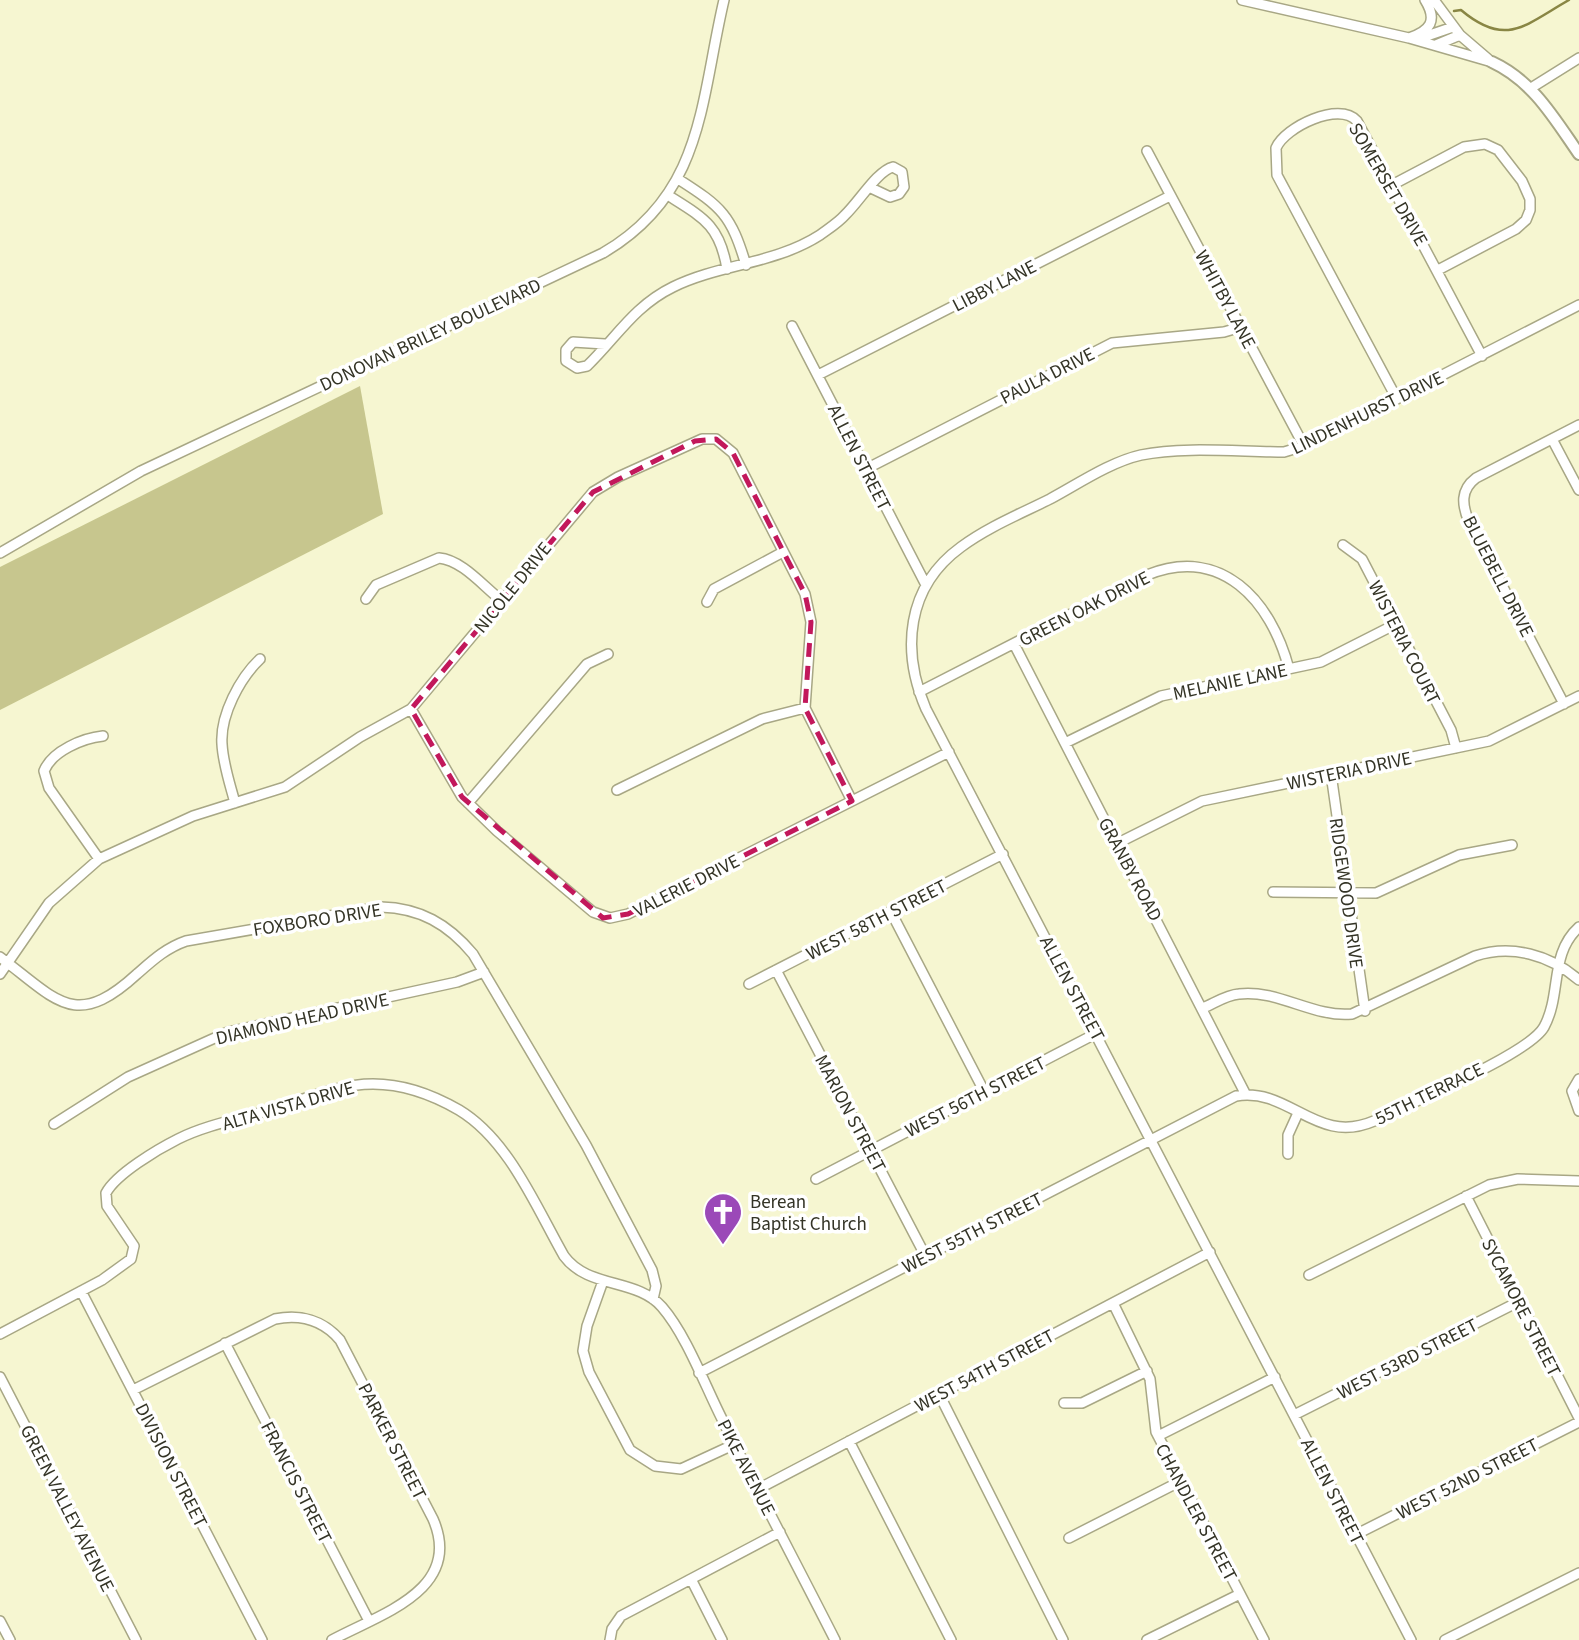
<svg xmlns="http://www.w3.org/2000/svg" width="1579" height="1640" font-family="'Source Sans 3',sans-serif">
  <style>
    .green { fill: #c7c68e }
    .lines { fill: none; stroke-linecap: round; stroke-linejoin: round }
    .stream { stroke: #898644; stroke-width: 2.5 }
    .minor-casing { stroke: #a8a785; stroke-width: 12 }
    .major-casing { stroke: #a8a785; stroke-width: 14 }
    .minor { stroke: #fff; stroke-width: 9 }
    .major { stroke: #fff; stroke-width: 10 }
    .marked { fill: none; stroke: #c2185b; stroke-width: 5; stroke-dasharray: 14 9; stroke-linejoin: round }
    .labels { text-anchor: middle; stroke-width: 7; stroke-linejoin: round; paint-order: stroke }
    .street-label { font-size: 19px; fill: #343426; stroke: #fff }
    .poi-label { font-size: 19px; fill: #343426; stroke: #fff; text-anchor: start }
  </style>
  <rect width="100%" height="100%" fill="#f6f6d1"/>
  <path class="green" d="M360 386 383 514 0 710V567Z"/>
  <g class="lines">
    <path class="stream" d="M1454 11 1461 10C1506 48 1525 25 1569 0"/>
    <defs>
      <path id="minor" d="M1242 0 1409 38 1492 62
        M1434 0 1460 35 1488 59
        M1409 38C1430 31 1438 21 1425 0
        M1421 38 1453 27
        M1436 45 1460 35
        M1531 88 1579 58
        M1147 151 1304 446
        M678 179C722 207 731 215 746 265
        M1392 185 1464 147 1485 144 1498 150 1522 181 1530 199V210L1526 220 1516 229 1438 270
        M669 196C704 218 720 226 727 269
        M792 326 926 585
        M605 344 573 342 566 350V361L577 368 587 366C616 338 634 306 673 287 720 264 775 264 820 235 828 229 838 223 845 215 859 202 877 171 893 167L902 172 904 187 899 194 890 197 871 188
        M818 375 1170 196
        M1397 399 1277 175 1276 148C1285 127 1339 101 1357 121L1482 356
        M1552 439 1579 490
        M866 469 1112 343 1224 332 1241 327
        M1343 545 1362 559 1451 730 1456 748
        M0 553 141 471 603 253C704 194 700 102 724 0
        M366 599 376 585 439 558C462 560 483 586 501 600
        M707 602 714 589 783 552
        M1014 644 1246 1095
        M919 692 1147 575C1221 545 1271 600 1289 669
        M1564 704 1469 522C1462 505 1460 490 1476 478L1579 425
        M411 709 462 797 497 831 593 912 610 918 628 914 949 752
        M1065 743 1161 696 1321 662 1396 624
        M1331 774 1365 1011
        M617 790 762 719 805 708
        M235 803C230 784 223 764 222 744 220 715 240 678 260 659
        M468 803 587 664 608 654
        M1118 843 1202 801 1489 741 1579 696
        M99 859 49 788 44 771C52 751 83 738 103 736
        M1273 892 1376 893 1459 855 1512 845
        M891 912 984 1091
        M0 957C57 1000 75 1031 137 974 153 960 166 948 186 941L381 907C420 908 448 924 473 954L586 1145 652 1270 656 1286 653 1299
        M776 970 926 1257
        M0 974 49 903 99 859 193 816 285 787 360 737 411 709 593 492 618 477 702 439H716L733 453 805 594 811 622 805 708 852 801
        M749 984 1003 854
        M1203 1008C1215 1003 1226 995 1239 994 1277 989 1314 1018 1352 1014L1475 956C1512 944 1550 955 1579 980
        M1579 1079 1572 1091 1579 1111
        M54 1124 128 1077 228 1032 457 982 484 972
        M1288 1154V1135L1298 1113
        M816 1179 1097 1033
        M1466 1196 1579 1418
        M1309 1275 1489 1185 1518 1179 1579 1181
        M603 1281 587 1326 583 1351 589 1372 630 1450 655 1466 681 1469 735 1444
        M81 1291 262 1640
        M1113 1303 1150 1379 1156 1432 1264 1640
        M0 1334 102 1280 131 1259 134 1246 107 1206 106 1193C116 1174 158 1149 178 1139 206 1125 239 1119 270 1110 303 1100 338 1084 373 1084 403 1084 433 1095 459 1110 509 1140 536 1207 564 1256 588 1289 637 1278 662 1307 687 1336 705 1386 723 1421 759 1494 798 1567 835 1640
        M225 1343 369 1621
        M699 1373 1236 1096C1290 1087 1316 1146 1374 1121 1408 1104 1529 1054 1544 1027 1562 994 1549 954 1579 927
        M0 1377 136 1640
        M133 1390 275 1319C300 1314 323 1320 340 1340L433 1519C464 1590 380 1614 332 1640
        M939 1394 1063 1640
        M1064 1403H1082L1147 1371
        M1294 1415 1520 1301
        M1158 1436 1275 1377
        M849 1441 951 1640
        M758 1489 1210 1252
        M1355 1535 1579 1422
        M1069 1538 1181 1481
        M691 1579 722 1640
        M0 1621 10 1640
        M610 1640 612 1629 621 1616 780 1532
        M1147 1640 1240 1594
        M1411 1640 926 709C901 651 906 587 961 547 988 527 1020 514 1050 499 1078 484 1110 462 1141 455 1184 446 1240 452 1284 452L1304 446 1579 305
        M1445 1640 1579 1573"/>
      <path id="major" d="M1492 62C1533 81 1554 118 1579 154"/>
    </defs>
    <use href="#minor" class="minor-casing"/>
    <use href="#major" class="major-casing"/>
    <use href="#minor" class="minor"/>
    <use href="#major" class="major"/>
  </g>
  <path class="marked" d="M716 439 733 453 805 594 811 622 805 708 852 801 628 914 603 918 462 797 411 709 593 492 695 441Z"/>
  <defs>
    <symbol id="church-pin" viewBox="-11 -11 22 30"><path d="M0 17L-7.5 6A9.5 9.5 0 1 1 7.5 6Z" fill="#9b49b8" stroke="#fff"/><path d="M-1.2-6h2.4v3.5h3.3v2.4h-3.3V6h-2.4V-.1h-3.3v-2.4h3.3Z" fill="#fff"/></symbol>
  </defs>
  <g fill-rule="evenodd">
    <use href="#church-pin" x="701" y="1190" width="44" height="60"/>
  </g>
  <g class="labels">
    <g class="street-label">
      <text transform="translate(1389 184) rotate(60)" y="7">SOMERSET DRIVE</text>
      <text transform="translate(994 285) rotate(-27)" y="7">LIBBY LANE</text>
      <text transform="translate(1226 299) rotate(62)" y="7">WHITBY LANE</text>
      <text transform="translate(430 334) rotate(-25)" y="7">DONOVAN BRILEY BOULEVARD</text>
      <text transform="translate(1047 375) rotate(-27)" y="7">PAULA DRIVE</text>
      <text transform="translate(1367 412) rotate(-26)" y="7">LINDENHURST DRIVE</text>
      <text transform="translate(860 457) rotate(63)" y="7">ALLEN STREET</text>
      <text transform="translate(1499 576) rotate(63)" y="7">BLUEBELL DRIVE</text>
      <text transform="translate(512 587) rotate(-51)" y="7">NICOLE DRIVE</text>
      <text transform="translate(1084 608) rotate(-27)" y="7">GREEN OAK DRIVE</text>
      <text transform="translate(1405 642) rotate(63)" y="7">WISTERIA COURT</text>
      <text transform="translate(1230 681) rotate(-12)" y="7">MELANIE LANE</text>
      <text transform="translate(1349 770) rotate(-12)" y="7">WISTERIA DRIVE</text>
      <text transform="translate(1131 869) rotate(62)" y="7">GRANBY ROAD</text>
      <text transform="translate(686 885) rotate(-27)" y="7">VALERIE DRIVE</text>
      <text transform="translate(1347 893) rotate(82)" y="7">RIDGEWOOD DRIVE</text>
      <text transform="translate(317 919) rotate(-9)" y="7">FOXBORO DRIVE</text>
      <text transform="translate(876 919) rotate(-27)" y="7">WEST 58TH STREET</text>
      <text transform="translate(1073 988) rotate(62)" y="7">ALLEN STREET</text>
      <text transform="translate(302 1018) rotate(-13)" y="7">DIAMOND HEAD DRIVE</text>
      <text transform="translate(1429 1093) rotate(-26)" y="7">55TH TERRACE</text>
      <text transform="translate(975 1096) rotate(-27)" y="7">WEST 56TH STREET</text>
      <text transform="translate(288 1105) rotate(-16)" y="7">ALTA VISTA DRIVE</text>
      <text transform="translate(851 1113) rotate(62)" y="7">MARION STREET</text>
      <text transform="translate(972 1232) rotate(-27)" y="7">WEST 55TH STREET</text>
      <text transform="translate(1522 1307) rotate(63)" y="7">SYCAMORE STREET</text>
      <text transform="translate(1407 1358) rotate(-27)" y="7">WEST 53RD STREET</text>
      <text transform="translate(984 1370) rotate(-28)" y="7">WEST 54TH STREET</text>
      <text transform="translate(393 1441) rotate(63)" y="7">PARKER STREET</text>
      <text transform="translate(172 1465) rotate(63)" y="7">DIVISION STREET</text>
      <text transform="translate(747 1467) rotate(63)" y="7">PIKE AVENUE</text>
      <text transform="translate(1467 1478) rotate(-27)" y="7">WEST 52ND STREET</text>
      <text transform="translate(297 1482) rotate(63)" y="7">FRANCIS STREET</text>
      <text transform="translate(1333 1491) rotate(63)" y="7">ALLEN STREET</text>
      <text transform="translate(68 1508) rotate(63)" y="7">GREEN VALLEY AVENUE</text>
      <text transform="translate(1197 1512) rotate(62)" y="7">CHANDLER STREET</text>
    </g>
    <g class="poi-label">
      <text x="750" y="1208">Berean<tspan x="750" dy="22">Baptist Church</tspan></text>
    </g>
  </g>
</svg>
